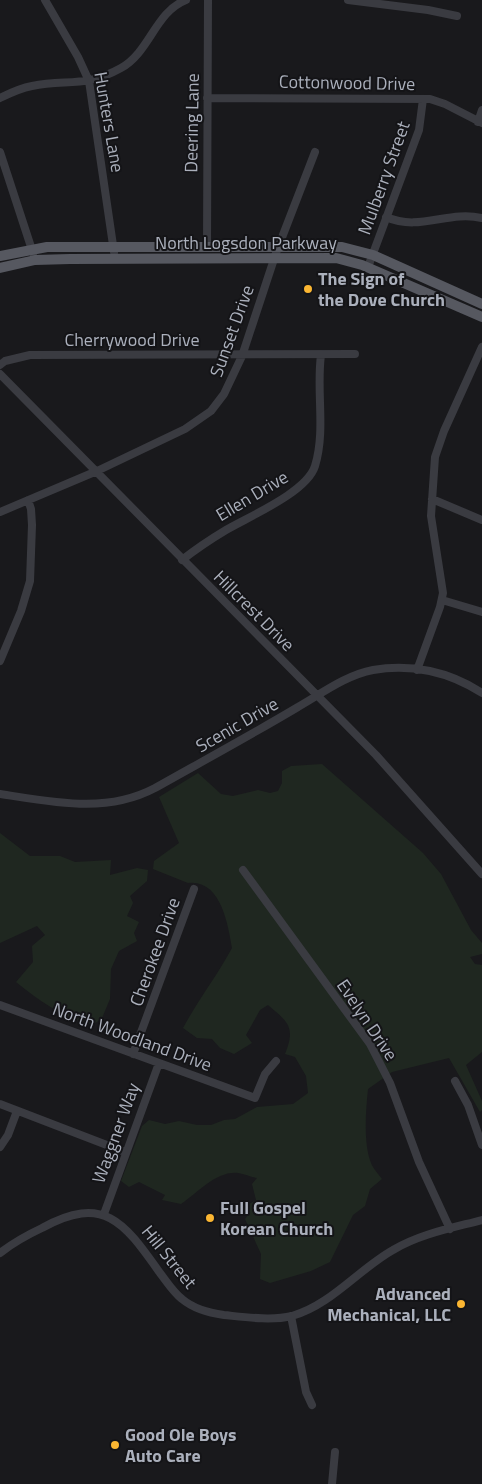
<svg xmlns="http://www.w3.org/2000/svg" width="482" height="1484" font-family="'Titillium Web',sans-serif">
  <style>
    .green { fill: #1f2720 }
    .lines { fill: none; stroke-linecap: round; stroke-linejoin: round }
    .minor { stroke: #3a3b41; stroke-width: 8 }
    .major { stroke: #565860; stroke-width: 10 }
    .poi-dot { fill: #fbb632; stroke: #141417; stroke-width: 2 }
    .labels { text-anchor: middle; stroke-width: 4; stroke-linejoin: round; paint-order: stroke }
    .street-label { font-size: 18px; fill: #abb0bc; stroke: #141417 }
    .poi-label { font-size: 18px; font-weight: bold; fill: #abb0bc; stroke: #141417; text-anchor: start }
  </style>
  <rect width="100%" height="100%" fill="#19191c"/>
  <path class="green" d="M322 764 423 853 441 874 471 930 482 943V954L470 957 475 964 482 965V1052L466 1065 482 1101V1110L480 1112 449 1058 392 1072 368 1089C366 1109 363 1143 371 1163 373 1168 378 1174 382 1179L370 1189 365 1206 353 1215 330 1262 311 1271 270 1283 260 1279 261 1254 245 1219 248 1215 244 1207 256 1200 252 1184 257 1178C250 1177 245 1174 238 1173 216 1171 199 1192 181 1204L162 1200 165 1195 139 1182 129 1187 121 1181 142 1126 149 1120 165 1124 179 1121 197 1125H211L224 1120 235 1119 257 1107 293 1104 308 1093 306 1076 295 1057 285 1054C296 1027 288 1022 268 1005L260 1010 246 1035 252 1043 234 1054 220 1048 212 1039 197 1038 183 1028C198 1000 217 976 232 948 228 925 221 879 188 883L153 869 154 861 179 843 159 797 198 773 221 794 233 796 258 790 270 793 278 791 282 783V771L291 766Z
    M0 833 30 856H60L75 862 111 860 110 875 137 868 148 870 147 881 130 896 133 903 127 916 139 922 134 933 137 941 119 951 111 969 110 999 102 1018 93 1025C65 1019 38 1000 16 982L33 962 32 946 45 935 37 926 0 943Z"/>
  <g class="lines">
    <path class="minor" d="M45 0 78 57 89 81 114 252
      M348 0 428 10 457 16
      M0 98C10 93 21 88 32 86 68 79 85 88 121 68 150 52 155 12 186 0
      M207 98 430 99 445 104 482 123
      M478 122 482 110
      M0 152 33 253
      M386 217C420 232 448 210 482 218
      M207 246 208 0
      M368 267 419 130 423 99
      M0 365 5 361 30 355 355 354
      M0 374 376 755 482 874
      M432 499 482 520
      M0 512 97 471 185 429 211 411 224 394 242 356 276 253 315 152
      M182 560C196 549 211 539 226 530 250 516 307 492 315 466 326 430 316 391 321 355
      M442 600 482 612
      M0 661 21 611 30 581 32 525 31 509 28 500
      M417 670 440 607 443 593 431 516 435 457 444 431 482 347
      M0 794C53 802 106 814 155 788 203 761 251 735 298 707 321 694 346 675 373 670 411 663 450 672 482 693
      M243 870 370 1044 390 1083 419 1162 450 1229
      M0 1005 255 1098 265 1074 276 1061
      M133 1054 194 889
      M455 1081 468 1105 482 1145
      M0 1104 125 1152
      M0 1147 8 1135 17 1111
      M104 1214 159 1063
      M0 1253C13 1243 27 1235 42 1228 105 1193 125 1224 160 1273 167 1282 173 1292 182 1299 194 1309 209 1313 224 1315 244 1317 271 1321 292 1316 331 1305 359 1269 393 1250 420 1234 452 1228 482 1220
      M291 1316 306 1392 312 1405
      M332 1484 335 1452"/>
    <path class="major" d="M0 256 47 247H342L373 255 482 304
      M0 268 35 260 70 259 336 258 362 265 482 317"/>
  </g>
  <g class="poi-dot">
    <circle cx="308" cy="289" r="5"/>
    <circle cx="210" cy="1218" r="5"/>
    <circle cx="461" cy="1304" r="5"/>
    <circle cx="115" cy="1445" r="5"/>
  </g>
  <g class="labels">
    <g class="street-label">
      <text transform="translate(347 83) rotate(1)" y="6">Cottonwood Drive</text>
      <text transform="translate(109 122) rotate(80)" y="6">Hunters Lane</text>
      <text transform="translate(192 123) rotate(-89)" y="6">Deering Lane</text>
      <text transform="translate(384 178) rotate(-70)" y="6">Mulberry Street</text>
      <text x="246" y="249">North Logsdon Parkway</text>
      <text transform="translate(232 331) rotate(-70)" y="6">Sunset Drive</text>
      <text x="132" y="346">Cherrywood Drive</text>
      <text transform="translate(252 496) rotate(-31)" y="6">Ellen Drive</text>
      <text transform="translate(254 611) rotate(45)" y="6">Hillcrest Drive</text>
      <text transform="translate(237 725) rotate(-30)" y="6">Scenic Drive</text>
      <text transform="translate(155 952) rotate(-70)" y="6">Cherokee Drive</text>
      <text transform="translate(367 1020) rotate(56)" y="6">Evelyn Drive</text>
      <text transform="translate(132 1037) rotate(20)" y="6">North Woodland Drive</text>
      <text transform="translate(116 1133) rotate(-70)" y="6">Waggner Way</text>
      <text transform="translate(169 1257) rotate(51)" y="6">Hill Street</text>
    </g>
    <g class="poi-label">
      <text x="318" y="285">The Sign of<tspan x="318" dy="21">the Dove Church</tspan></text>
      <text x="220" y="1214">Full Gospel<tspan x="220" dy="21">Korean Church</tspan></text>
      <text x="451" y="1300" text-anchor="end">Advanced<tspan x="451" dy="21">Mechanical, LLC</tspan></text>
      <text x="125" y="1441">Good Ole Boys<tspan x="125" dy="21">Auto Care</tspan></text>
    </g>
  </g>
</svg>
